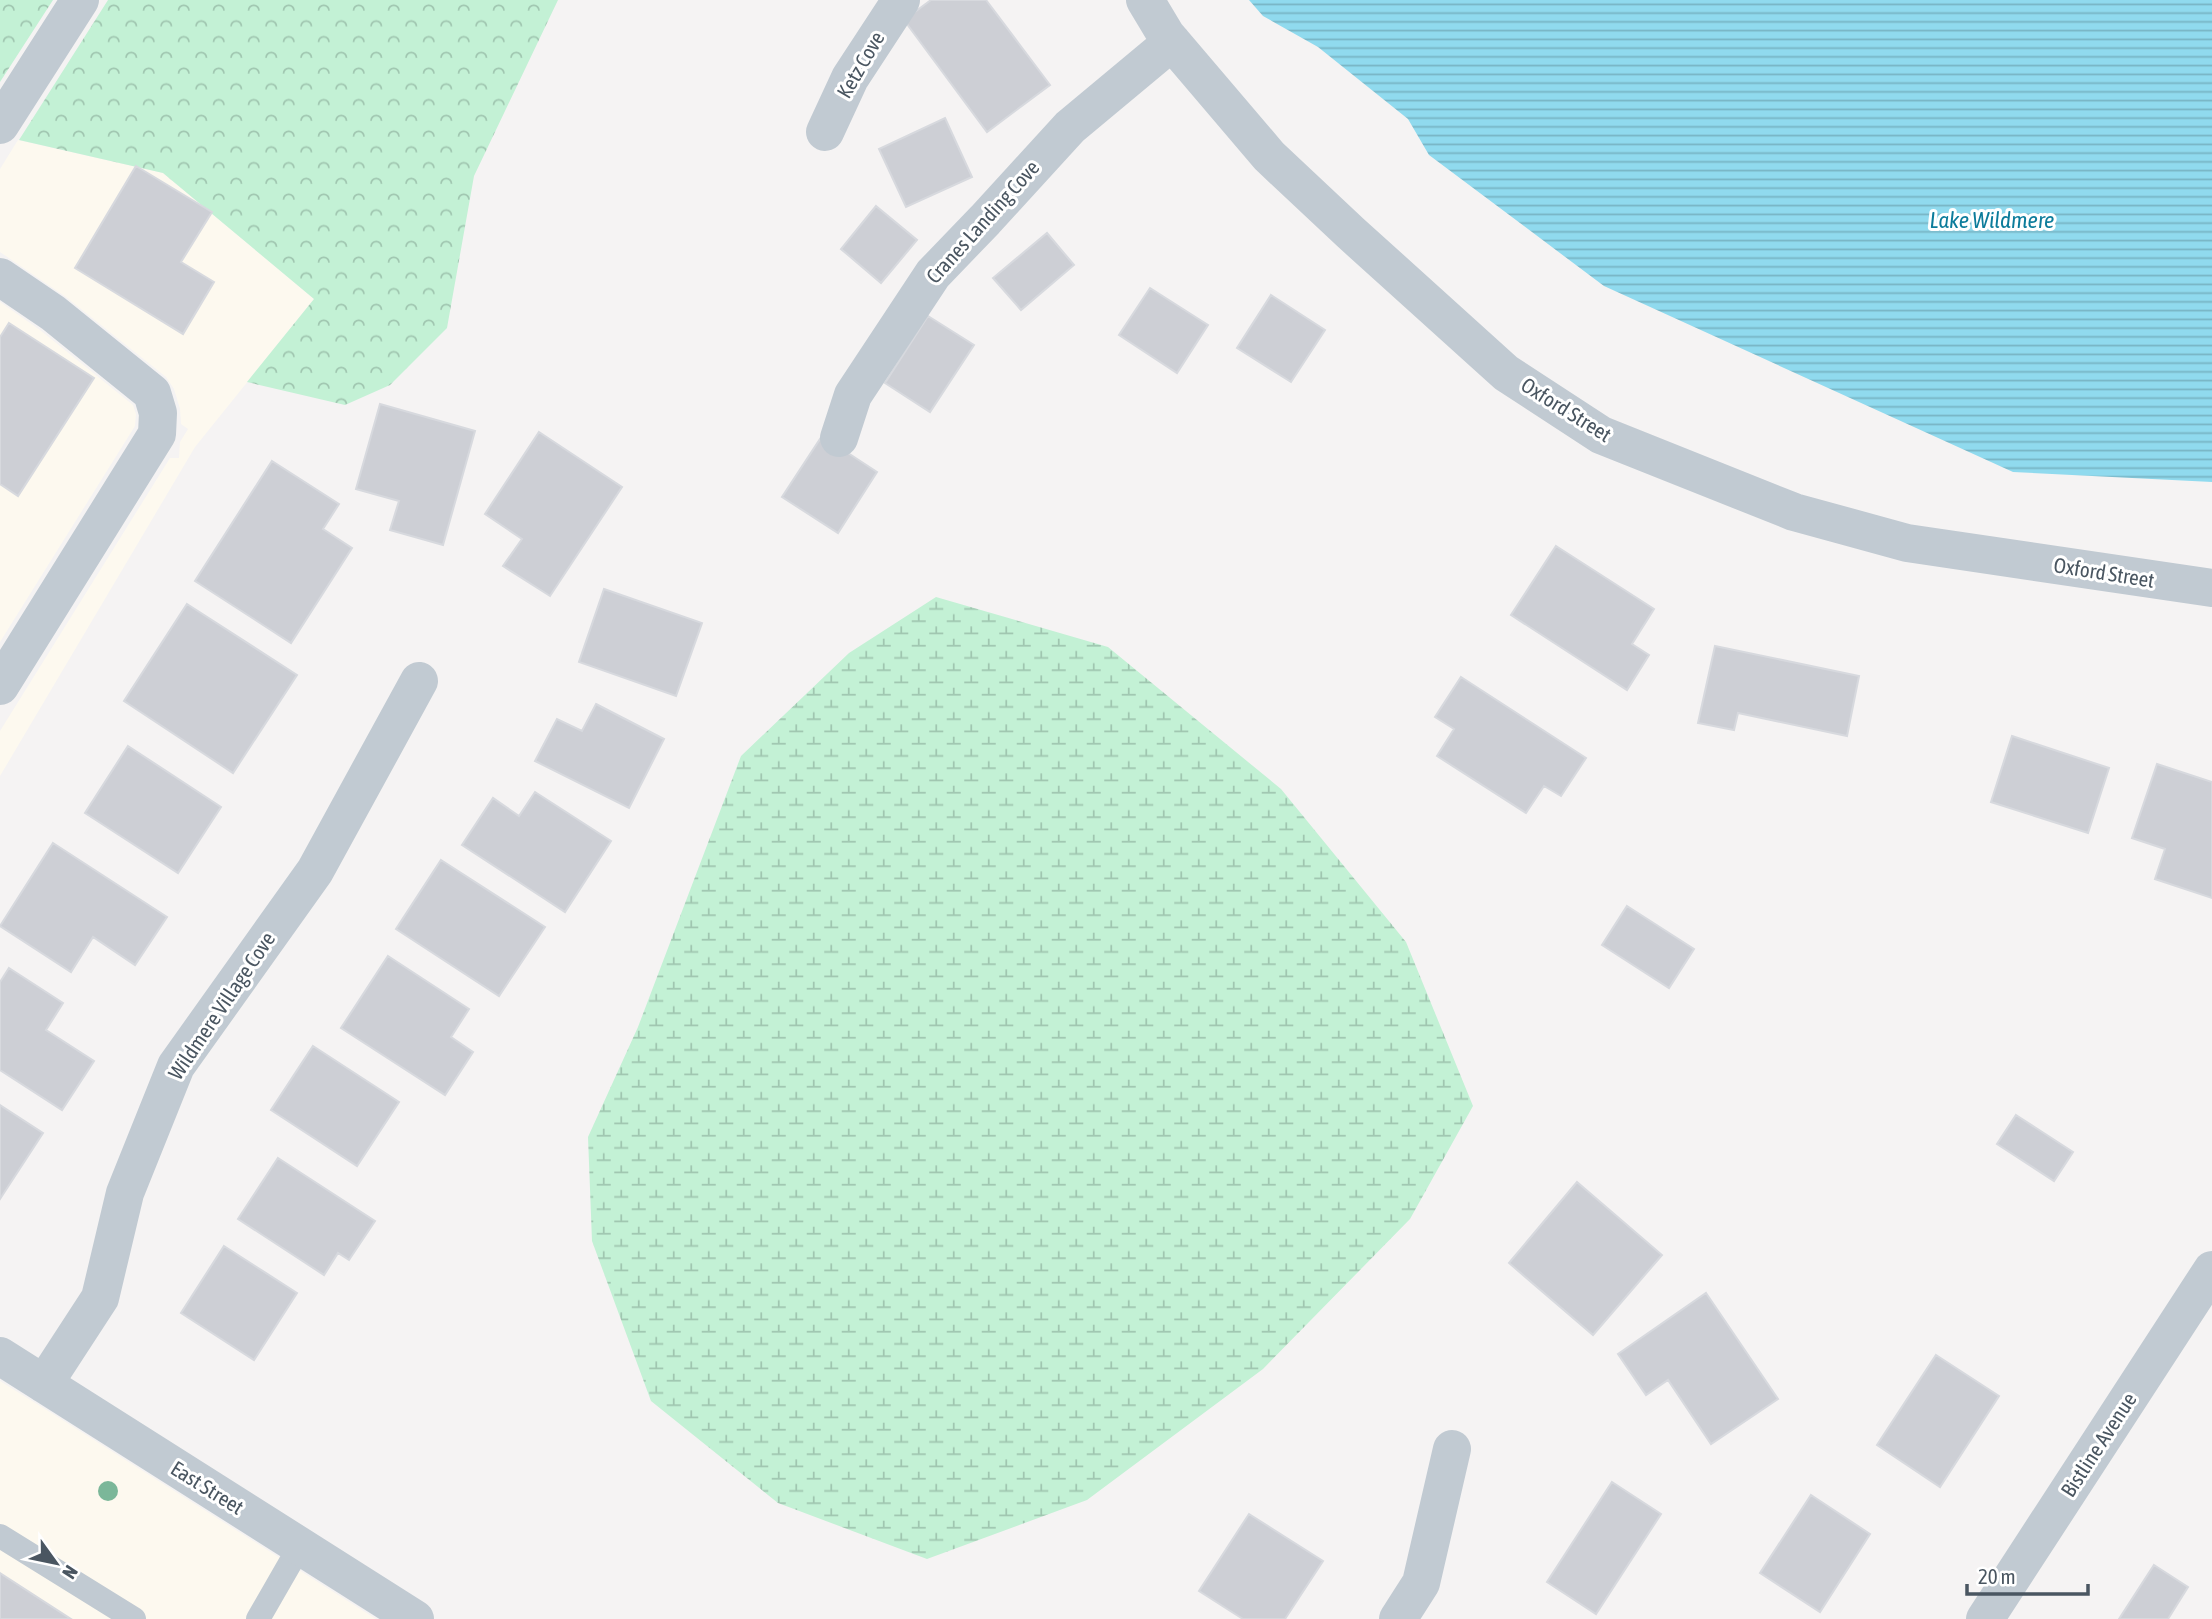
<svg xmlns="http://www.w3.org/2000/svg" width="2212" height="1619" font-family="'Asap Condensed',sans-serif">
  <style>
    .commercial { fill: #fdf9ef }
    .forest { fill: url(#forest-crowns) }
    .wetland { fill: url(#wetland-marsh) }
    .water { fill: url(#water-rules) }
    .building { fill: #cdcfd5; stroke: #d7d9de; stroke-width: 2 }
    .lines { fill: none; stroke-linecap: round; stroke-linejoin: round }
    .service { stroke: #c1cad2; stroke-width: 24 }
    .minor { stroke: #c1cad2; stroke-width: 38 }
    .tree { fill: #7bb799 }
    .labels { text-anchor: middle; stroke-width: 6; stroke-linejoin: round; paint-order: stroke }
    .street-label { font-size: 21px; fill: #4a5661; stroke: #fff }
    .water-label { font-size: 23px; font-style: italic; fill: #0c7c9b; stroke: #fff }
  </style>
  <defs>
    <pattern id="forest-crowns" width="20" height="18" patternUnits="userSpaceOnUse" patternTransform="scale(1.75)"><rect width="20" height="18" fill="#c3f1d5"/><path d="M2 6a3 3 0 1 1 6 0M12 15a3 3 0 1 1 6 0" fill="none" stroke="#a0c6b0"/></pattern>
    <pattern id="wetland-marsh" width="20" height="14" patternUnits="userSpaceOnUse" patternTransform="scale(1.75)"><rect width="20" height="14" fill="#c3f1d5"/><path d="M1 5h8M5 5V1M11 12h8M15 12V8" fill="none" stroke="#a0c6b0"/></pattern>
    <pattern id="water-rules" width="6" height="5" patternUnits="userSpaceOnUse" patternTransform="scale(1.75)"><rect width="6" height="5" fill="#90daee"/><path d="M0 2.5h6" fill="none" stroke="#78b4c4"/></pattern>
  </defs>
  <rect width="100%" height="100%" fill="#f5f3f3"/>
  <path class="commercial" d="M18 140 163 173 314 299 195 447 0 776V731L170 458H179L180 442 188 429 181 424 180 409 174 389 166 377 66 297 0 252V169Z
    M0 302 40 330 133 405 136 414 135 426 0 642Z
    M0 1381 53 1414 376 1619H0Z"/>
  <path class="forest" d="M0 0H53L0 82Z
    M108 0H558L474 176 447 328 390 385 345 405 247 382 314 299 163 173 19 140Z"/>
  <path class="wetland" d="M936 597 1108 647 1281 789 1406 942 1473 1106 1410 1219 1263 1369 1087 1500 927 1559 778 1503 651 1401 592 1241 588 1137 638 1027 741 756 849 653Z"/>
  <path class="water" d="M1249 0H2212V482L2013 472 1604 286 1429 155 1408 119 1318 47 1263 16Z"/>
  <path class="building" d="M931 0H986L1050 85 987 132 904 20Z
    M945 118 972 177 906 207 879 149Z
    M136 166 212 212 181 262 214 282 183 334 75 268Z
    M876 206 917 240 881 283 841 249Z
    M1047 233 1074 265 1021 310 993 278Z
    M1150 288 1208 325 1177 373 1119 335Z
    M1271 295 1325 330 1291 382 1237 348Z
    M928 316 974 345 930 412 885 383Z
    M9 323 94 378 18 496 0 484V337Z
    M380 404 475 431 443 545 390 530 399 501 356 489Z
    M539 432 622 487 550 596 503 566 522 539 485 514Z
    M822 436 877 472 838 533 782 497Z
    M272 461 339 504 323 529 352 548 291 643 195 581Z
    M1556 546 1654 609 1632 644 1649 655 1627 690 1511 615Z
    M604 589 702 623 676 696 579 662Z
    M187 604 297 675 233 773 124 701Z
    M1715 646 1859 676 1847 736 1738 713 1734 730 1698 723Z
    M1461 677 1586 758 1561 796 1544 786 1526 813 1437 756 1454 729 1435 717Z
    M596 704 664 739 629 808 535 761 557 719 582 731Z
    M2012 736 2109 768 2088 833 1991 802Z
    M128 746 221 807 178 873 85 813Z
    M2157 764 2212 782V898L2155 879 2165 849 2132 838Z
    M535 792 611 841 565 912 462 845 493 798 519 816Z
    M53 843 167 917 135 965 93 937 71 972 0 926Z
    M441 860 545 927 499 996 396 929Z
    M1627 906 1694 949 1669 988 1602 945Z
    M388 956 469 1009 451 1037 473 1052 445 1095 341 1028Z
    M9 968 63 1003 46 1030 94 1061 62 1110 0 1070V982Z
    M313 1046 399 1102 357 1166 271 1110Z
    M0 1105 43 1133 0 1199Z
    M2016 1115 2073 1152 2054 1181 1997 1144Z
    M278 1158 375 1221 349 1260 338 1253 324 1275 238 1219Z
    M1577 1182 1662 1255 1593 1335 1509 1263Z
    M224 1246 297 1293 254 1360 181 1313Z
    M1706 1293 1778 1399 1711 1444 1668 1380 1646 1395 1618 1354Z
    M1936 1355 1999 1396 1940 1487 1877 1445Z
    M1612 1482 1661 1514 1596 1614 1547 1582Z
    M1811 1495 1870 1534 1820 1612 1760 1573Z
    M1249 1514 1323 1561 1285 1619H1243L1199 1591Z
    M2154 1565 2188 1587 2168 1619H2119Z
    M0 1573 71 1619H0Z"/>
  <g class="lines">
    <path class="service" d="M0 1536 134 1619
      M258 1619 300 1546"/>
    <path class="minor" d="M1145 0 1166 35 1269 156 1351 233 1506 373 1601 435 1794 512 1907 543 2212 588
      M0 125 80 0
      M825 132 850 78 901 0
      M0 277 53 313 152 393 158 413 157 434 0 686
      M839 438 853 395 933 274 985 220 1070 127 1172 42
      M0 1356 415 1619
      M44 1384 100 1298 125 1193 176 1066 315 871 419 681
      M1398 1619 1421 1583 1452 1449
      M1985 1619 2212 1270"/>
  </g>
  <circle class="tree" cx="108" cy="1491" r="10"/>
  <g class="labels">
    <g class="street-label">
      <text transform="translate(861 65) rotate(-60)" y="7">Ketz Cove</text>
      <text transform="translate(983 222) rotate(-48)" y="7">Cranes Landing Cove</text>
      <text transform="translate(1566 410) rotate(32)" y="7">Oxford Street</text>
      <text transform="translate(2104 573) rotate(9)" y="7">Oxford Street</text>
      <text transform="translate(222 1006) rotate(-56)" y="7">Wildmere Village Cove</text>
      <text transform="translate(2099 1445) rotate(-57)" y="7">Bistline Avenue</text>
      <text transform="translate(207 1488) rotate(32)" y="7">East Street</text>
    </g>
    <g class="water-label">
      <text x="1992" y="228">Lake Wildmere</text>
    </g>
  </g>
  <g transform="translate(56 1563) rotate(123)" stroke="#ffffff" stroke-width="5" paint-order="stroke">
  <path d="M0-5L12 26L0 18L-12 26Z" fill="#4a5661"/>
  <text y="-10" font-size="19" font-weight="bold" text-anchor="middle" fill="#4a5661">N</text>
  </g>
  <path d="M1967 1584v10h121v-10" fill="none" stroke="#4a5661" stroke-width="3.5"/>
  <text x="1978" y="1584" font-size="21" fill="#4a5661" stroke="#ffffff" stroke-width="5" paint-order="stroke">20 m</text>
</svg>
